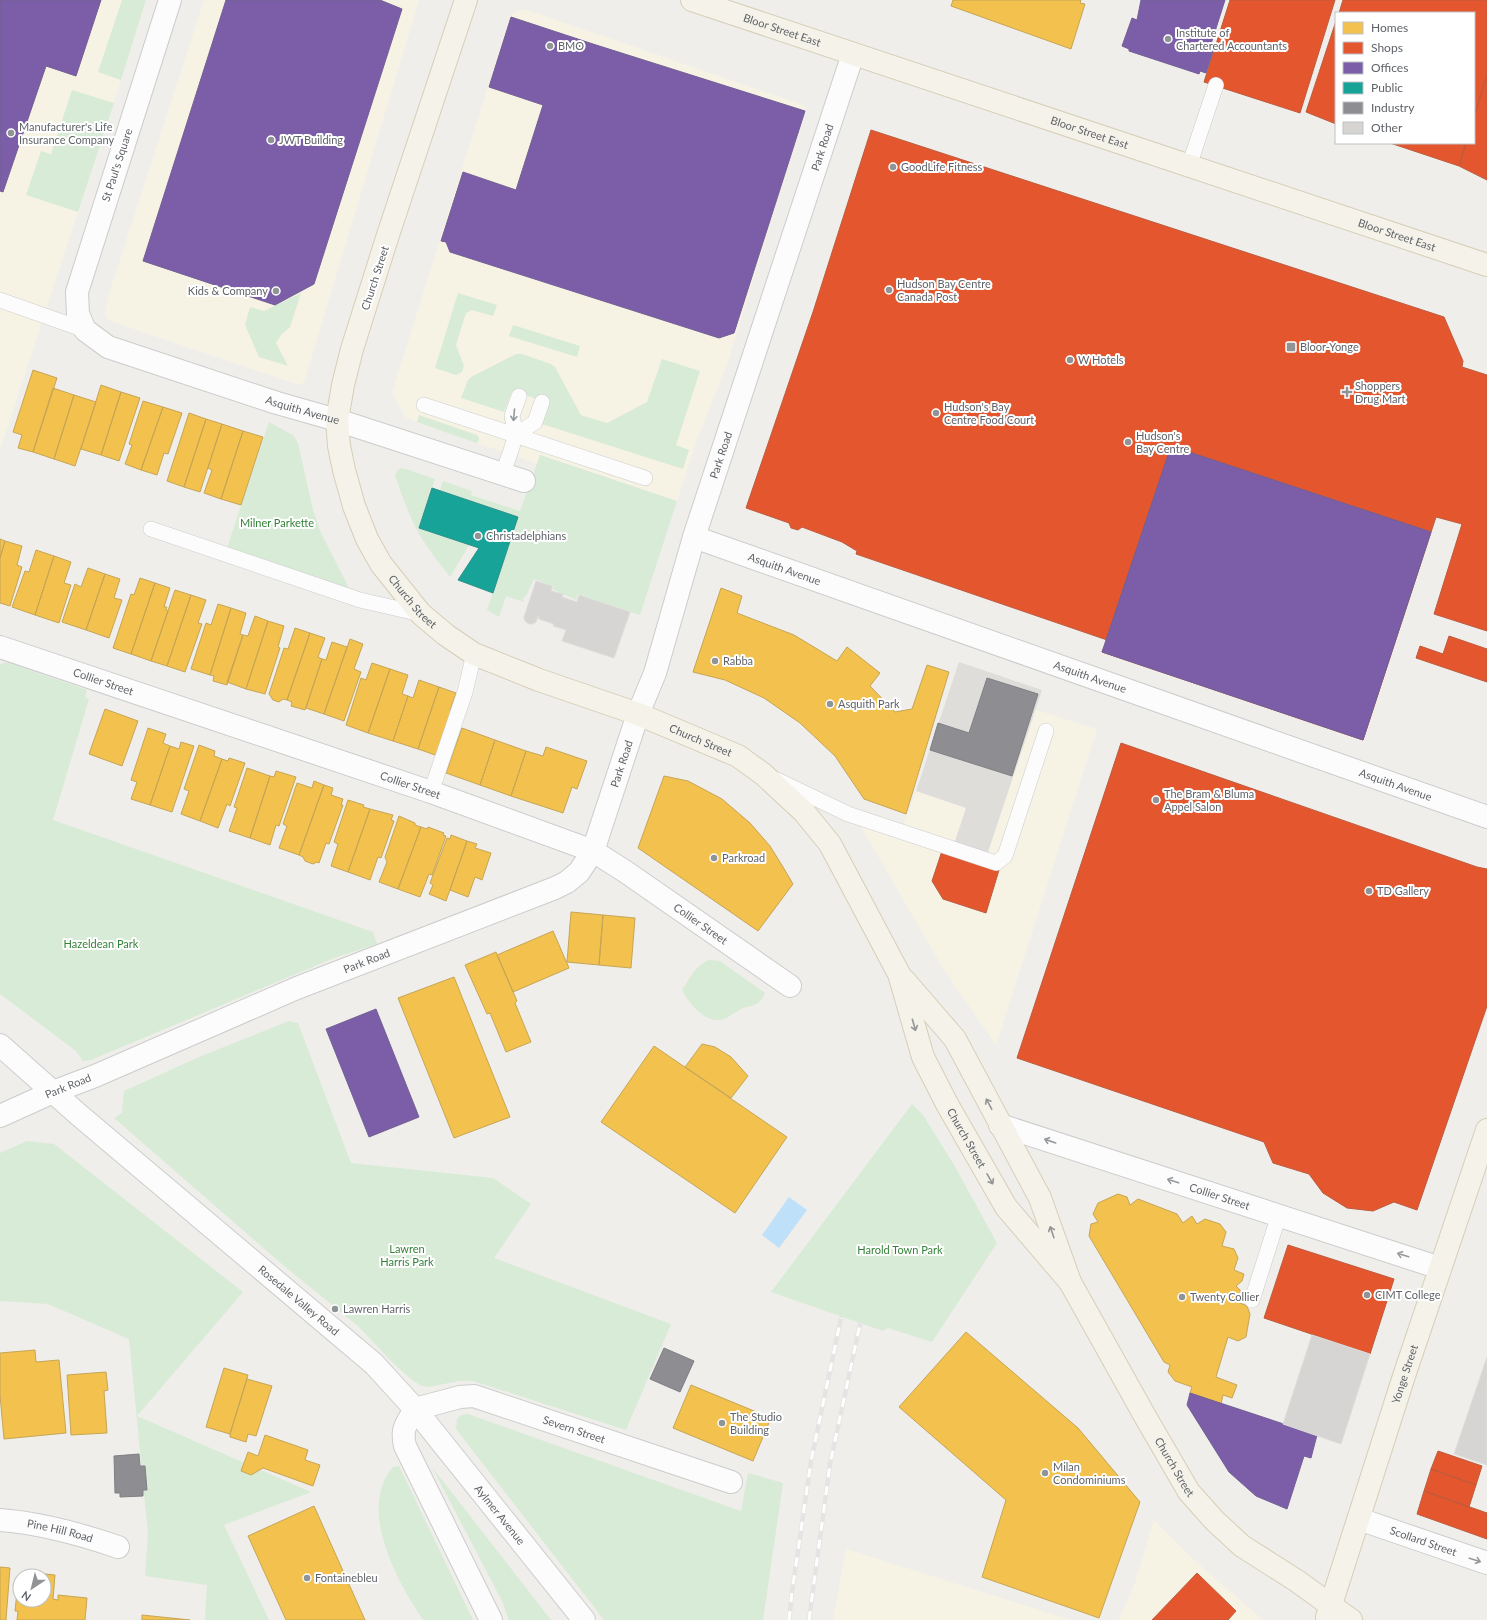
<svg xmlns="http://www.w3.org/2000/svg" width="1487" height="1620" font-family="Lato,sans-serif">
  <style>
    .commercial { fill: #f7f3e4 }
    .industrial { fill: #dfddda }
    .green { fill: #d8ebd6 }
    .water { fill: #bfe0f9 }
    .homes { fill: #f2c14e; stroke: #c6a556 }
    .shops { fill: #e4572e; stroke: #bc5b3f }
    .offices { fill: #7b5ea7; stroke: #736094 }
    .public { fill: #17a398; stroke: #2d908a }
    .industry { fill: #8d8d92; stroke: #7f8085 }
    .building { fill: #d6d5d3; stroke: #deddd9 }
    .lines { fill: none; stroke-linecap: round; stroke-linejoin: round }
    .service-casing { stroke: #cbcccc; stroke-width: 16 }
    .minor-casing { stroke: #cbcccc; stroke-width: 24 }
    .tertiary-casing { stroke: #cbcccc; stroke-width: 24 }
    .primary-casing { stroke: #d7ceb8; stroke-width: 24 }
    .service { stroke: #fdfcfc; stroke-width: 15 }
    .minor { stroke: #fdfcfc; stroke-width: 22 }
    .tertiary { stroke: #fdfcfc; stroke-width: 22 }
    .primary { stroke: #f4f2e9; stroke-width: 22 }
    .rail-casing { stroke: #e4e4e4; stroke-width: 4.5 }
    .rail { stroke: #fff; stroke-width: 3; stroke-dasharray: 9; stroke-linecap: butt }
    .oneway { stroke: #96999c }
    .oneway2 { stroke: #939595 }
    .poi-dot { fill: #919496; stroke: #fff; stroke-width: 1.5 }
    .labels { text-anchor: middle; stroke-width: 4; stroke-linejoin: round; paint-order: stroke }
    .street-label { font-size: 11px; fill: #5f6368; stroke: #fff }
    .poi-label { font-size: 11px; fill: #5f6368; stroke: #fff; text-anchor: start }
    .park-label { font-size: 11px; fill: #348238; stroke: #fff }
  </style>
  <rect width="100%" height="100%" fill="#efeeea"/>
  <path class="commercial" d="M0 0H146L117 93 0 450Z
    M204 0H419L305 379 302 384 299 385 113 322 107 318 105 312 109 294Z
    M524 9 806 106 727 365 697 440 677 501 541 455 538 464 406 418 392 393 510 16 515 12Z
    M1036 710 1097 729 996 1045 944 970 852 811 903 826 916 791 967 808 987 854Z
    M1154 1520 1193 1559 1263 1620H1119L1135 1583Z
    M846 1549 1071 1620H833Z"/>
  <path class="industrial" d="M959 662 1042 690 987 855 954 844 966 808 916 791Z"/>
  <path class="green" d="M122 0H146L121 80 98 72Z
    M72 90 114 103 78 212 26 195 41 151 51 154Z
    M301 293 290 327 281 335 276 343 288 366 259 357 245 325 250 307 264 311Z
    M458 293 497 305 493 316 472 310 466 313 456 345 464 366 462 372 456 375 435 368Z
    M513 325 580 346 577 357 509 336Z
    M516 354H522L551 364 555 367 581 415 607 423 647 402 662 359 700 371 676 445 689 450 683 469 542 424 549 403 512 391 504 412 461 398 468 380 471 377Z
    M419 415 477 435 479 438V441L476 443 417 422Z
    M269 422 293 435 298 443 313 510 321 533 350 590 227 548Z
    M540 455 677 501 640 615 578 594 576 600 552 589 553 586 534 579 526 596 523 598 524 602 506 596 499 617 487 610 518 517 440 490 443 481 472 491 471 495 520 511Z
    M401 468 406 469 435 479 419 528 469 545 450 577C438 561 425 546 416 528 407 511 401 493 395 475L397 471Z
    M3 663H9L87 690 85 697 89 699 53 820 373 932 377 944 334 958 91 1060 83 1061 76 1051 0 994V665Z
    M709 960 720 961 765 993C759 1007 753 1004 741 1009 735 1012 726 1020 719 1020 703 1021 689 1003 682 990 690 978 696 965 709 960Z
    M289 1021 298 1023 351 1163 493 1178 531 1204 494 1258 671 1324 626 1430 473 1381H459L429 1387 422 1386 412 1380 392 1362 358 1326 283 1265 114 1118 122 1113 124 1091 199 1057Z
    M912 1104 923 1115 954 1165 997 1243 932 1342 888 1328 883 1331 771 1292Z
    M27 1141 54 1144 243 1292 137 1416 311 1492 224 1525 269 1620H205L207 1585 145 1576 148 1534 129 1339 48 1304 0 1301V1153Z
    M468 1414 741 1511 748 1473 783 1483 763 1620H604L456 1429 457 1419 461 1415Z
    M399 1466 473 1620H423C397 1581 357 1509 393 1467Z
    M432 1467 551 1620H509L502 1601Z"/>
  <path class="water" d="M789 1197 807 1210 779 1248 762 1235Z"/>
  <path class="homes" d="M953 0H1081L1080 3 1085 4 1071 49 951 6Z
    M33 370 57 378 33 452 18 448 22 435 13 432Z
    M101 385 121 392 101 455 81 449Z
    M53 388 74 395 54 459 33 452Z
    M121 392 140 398 119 461 101 455Z
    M74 395 96 402 75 466 54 459Z
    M143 401 163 407 141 470 125 464 132 445 129 444Z
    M163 407 182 413 168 454 164 453 157 475 141 470Z
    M189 413 206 419 184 487 167 481Z
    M206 419 222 424 200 492 184 487Z
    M222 424 243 431 221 499 204 493 212 470 208 468Z
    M243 431 263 437 241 505 221 499Z
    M0 539 5 541 0 558Z
    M5 541 22 546 17 565 22 567 10 606 0 603V558Z
    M36 550 54 556 35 615 12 607 25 571 29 572Z
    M54 556 71 562 64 583 71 585 59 623 35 615Z
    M88 568 105 574 86 630 62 622 75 584 81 587Z
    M105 574 120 579 114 598 122 600 109 638 86 630Z
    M140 578 155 583 131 654 113 648 131 594 134 595Z
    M155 583 170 588 164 607H167L166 610 168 611 151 661 131 654Z
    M721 588 742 596 737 613 794 635 837 661 847 647 880 673 870 686 895 712 912 709 927 665 949 672 906 814 864 799 835 756 800 723 764 698 725 680 693 672Z
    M175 590 191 595 167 666 151 661Z
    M191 595 206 600 198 623 202 624 185 672 167 666Z
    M218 604 231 608 210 675 191 669 206 623 211 625Z
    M231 608 246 613 240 634 243 635 227 685 213 681 214 676 210 675Z
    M255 616 268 621 246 689 227 682 243 635 248 636Z
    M268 621 284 626 278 647 280 648 265 694 246 689Z
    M295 628 310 633 287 700 283 699 279 702 273 700 269 694 284 648 288 649Z
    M310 633 325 638 318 657 322 659 305 710 291 706 292 702 287 700Z
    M350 639 363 644 354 669 361 672 344 721 324 714Z
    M332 642 347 647 324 714 306 708 322 659 326 660Z
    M372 663 390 669 368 733 346 725 361 678 366 680Z
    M390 669 408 675 402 694 408 696 393 741 368 733Z
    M419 680 439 687 418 749 393 741 408 696 413 698Z
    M439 687 456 693 450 710 456 712 441 757 418 749Z
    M105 709 138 721 122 766 89 754Z
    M148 728 166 734 163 743 170 746 150 805 131 799 137 782 131 780Z
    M462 728 495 740 480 785 446 773Z
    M495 740 526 751 511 796 480 785Z
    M181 742 194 746 172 812 150 805 170 746 179 749Z
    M199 745 215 751 214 756 222 759 200 821 181 814 189 791 184 789Z
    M546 747 587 761 577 789 572 787 563 813 511 796 526 751 543 756Z
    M229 758 245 763 230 806 227 804 218 828 200 821 222 759 228 761Z
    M247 768 270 776 250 838 229 831 237 808 234 807Z
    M276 771 296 777 279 826 276 825 270 845 250 838 270 776 274 777Z
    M664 776 688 781 722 799 750 823 770 846 783 867 793 884 758 931 638 848Z
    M314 781 324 785 299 855 279 848 287 826 283 824 297 783 312 788Z
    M324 785 333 788 331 795 343 799 341 805H343L329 844 326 843 319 863 317 862 313 864 305 861 303 857 299 855Z
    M348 800 364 805 363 807 370 809 348 872 331 866 338 844 334 842Z
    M370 809 393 815 391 820 394 821 381 858 378 857 370 880 348 872Z
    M399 816 415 823V825L421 827 398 889 379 882 387 862 385 857Z
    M421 827 427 829 428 827 444 833 443 835 446 836 432 875 429 874 420 897 398 889Z
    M451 835 467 841 446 901 429 894 433 885 430 883 447 838 450 839Z
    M467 841 477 844 475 848 491 853 482 880 475 877 468 897 450 890Z
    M571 912 603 915 599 965 567 962Z
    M603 915 635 918 631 968 599 965Z
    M553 931 569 968 513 992 497 955Z
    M496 952 517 1001 515 1003 531 1042 506 1052 490 1013 487 1014 465 965Z
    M454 977 510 1117 454 1138 398 998Z
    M702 1044 715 1047 731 1057 748 1076 731 1098 685 1067Z
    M654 1046 787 1137 735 1213 601 1122Z
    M1118 1194 1127 1197 1130 1205 1138 1199 1177 1214 1183 1223 1192 1216 1197 1224 1205 1219 1220 1224 1226 1232 1222 1246 1234 1249 1238 1258 1234 1270 1244 1274 1242 1281 1236 1286 1241 1291 1238 1302 1247 1306 1250 1314 1246 1337 1238 1341 1228 1337 1216 1377 1237 1385 1232 1398 1223 1395 1221 1404 1190 1393 1192 1387 1175 1381 1168 1372 1170 1365 1164 1362 1089 1236 1091 1224 1098 1222 1093 1214 1098 1203Z
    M966 1332 1078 1428 1140 1502 1099 1618 982 1577 1006 1500 899 1407Z
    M35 1350 36 1362 59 1360 66 1433 4 1439 0 1395V1353Z
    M224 1368 248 1375 230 1434 206 1427Z
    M106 1372 108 1390 104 1391 107 1433 71 1435 67 1375Z
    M247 1379 272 1386 256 1436 248 1434 246 1442 230 1437V1434Z
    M691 1385 771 1418 753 1461 673 1428Z
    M265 1435 308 1450 305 1460 320 1465 313 1486 263 1468 251 1475 241 1471 248 1452 258 1456Z
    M314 1506 365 1620H286L248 1536Z
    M0 1567 10 1568 6 1620H0Z
    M25 1572 55 1575 53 1599 58 1600V1595L87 1598 85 1620H17L18 1611H15L17 1592H20V1600H44V1576H25Z
    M142 1615 190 1620H142Z"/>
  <path class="shops" d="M1230 0H1335L1300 113 1204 82Z
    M1343 0H1487V75L1474 117V13H1339Z
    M1336 21V124L1306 112Z
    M1487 75V180L1459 166 1466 143H1474V117Z
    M871 130 1444 317 1463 361 1462 367 1487 375V631L1434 614 1462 524 1436 517 1363 740 1102 652 1107 640 856 554 857 551 842 542 802 527 798 530 791 528 789 523 746 508 813 312Z
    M1390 143H1466L1459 166Z
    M1449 636 1487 649V682L1416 658 1420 646 1443 654Z
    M1121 743 1477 867 1487 869V1006L1417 1210 1394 1202 1373 1211 1347 1208 1323 1193 1309 1174 1273 1163 1264 1142 1017 1058Z
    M942 851 999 870 986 913 943 899 932 881Z
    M1288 1245 1394 1279 1370 1354 1264 1318Z
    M1438 1451 1482 1466 1476 1485 1431 1469Z
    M1431 1469 1476 1485 1469 1507 1424 1491Z
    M1424 1491 1487 1513V1539L1417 1514Z
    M1197 1573 1236 1611 1228 1620H1152Z"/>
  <path class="offices" d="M0 0H101L76 76 46 66 3 192 0 191Z
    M226 0H380L402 9 314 284 275 305 143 261Z
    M1141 0H1225L1211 44 1215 45 1206 73 1200 71 1199 74 1129 51V49L1122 46 1132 18 1137 20Z
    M511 17 593 44 805 111 734 333 719 338 450 252 446 242 441 241 463 172 516 190 543 105 489 87Z
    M1171 446 1431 532 1363 740 1102 652Z
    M376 1009 419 1117 369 1137 326 1029Z
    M1190 1393 1317 1435 1311 1458 1304 1456 1287 1509 1256 1496 1229 1472 1187 1405Z"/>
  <path class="public" d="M432 488 518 517 493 593 458 580 479 548 419 528Z"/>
  <path class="industry" d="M987 678 1038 694 1012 776 930 750 938 723 969 733Z
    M664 1348 694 1361 680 1392 650 1379Z
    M139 1454 140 1466H145L147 1490H143V1496L120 1497V1493H115L114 1456Z"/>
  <path class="building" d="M536 581 552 586 551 591 563 594 562 597 577 602 579 595 630 612 614 658 562 641 566 630 553 626 554 624 539 619 538 616 536 622 533 624H529L525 621 524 617Z
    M1312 1335 1370 1354 1341 1444 1283 1424Z
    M1487 1357V1465L1454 1454Z"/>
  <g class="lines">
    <defs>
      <path id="service" d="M1189 166 1216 85
        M0 300 85 330
        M424 405 645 478
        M516 435 535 422 542 402
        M503 474 516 435 512 416 519 396
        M151 529 360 600 421 614
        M777 780 848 814 996 863 1005 856 1046 731
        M431 792 465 692 474 654
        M1252 1300 1279 1215"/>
      <g id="minor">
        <path id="s1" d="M170 0 77 292 78 314 85 330 108 347 277 403 337 420 524 481"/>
        <path id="s2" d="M694 537 1487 817"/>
        <path id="s3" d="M0 647 431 792 593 851 626 872 790 986"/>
        <path id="s4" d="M638 714 655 673 694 537 853 54"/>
        <path d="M0 1116 53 1092"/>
        <path id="s5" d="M1000 1125 1440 1268"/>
        <path id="s6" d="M1359 1519 1487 1563"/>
        <path id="s7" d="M0 1520C41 1523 80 1534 118 1547"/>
        <path id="s8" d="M491 1620 405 1446C401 1428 406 1425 415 1409L460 1397 474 1396 731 1482"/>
      </g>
      <g id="tertiary">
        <path id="s9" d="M0 1045 79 1115 374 1364 415 1409 584 1620"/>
        <path id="s10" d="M53 1092 95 1076 297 988 555 888 567 882 579 872 593 851 638 714"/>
      </g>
      <g id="primary">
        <path id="s11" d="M466 0 388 235 352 349 343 385 337 420 339 446 344 470 354 506 367 539 381 564 421 614 446 635 474 654 539 680 638 714 738 756 763 774 804 812 830 844 899 974 923 1057 947 1104 1006 1207 1070 1282"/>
        <path id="s12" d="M692 0 1487 265"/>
        <path id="s13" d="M904 980 955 1039 1040 1198 1070 1282 1146 1418 1189 1492 1215 1521 1242 1546 1297 1581 1351 1620"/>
        <path id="s14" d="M1327 1617 1404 1376 1487 1130"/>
      </g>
    </defs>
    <use href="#service" class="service-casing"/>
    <use href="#minor" class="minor-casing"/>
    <use href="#tertiary" class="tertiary-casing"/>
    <use href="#primary" class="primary-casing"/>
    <use href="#service" class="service"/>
    <use href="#minor" class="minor"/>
    <use href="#tertiary" class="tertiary"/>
    <use href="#primary" class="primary"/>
    <defs>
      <path id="rail" d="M789 1620 792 1592 811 1461 841 1318
        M809 1620 830 1464 860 1324"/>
    </defs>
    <use href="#rail" class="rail-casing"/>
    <use href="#rail" class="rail"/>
  </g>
  <defs><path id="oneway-shaft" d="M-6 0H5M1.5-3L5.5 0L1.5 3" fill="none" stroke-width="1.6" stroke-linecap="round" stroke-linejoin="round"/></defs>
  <g class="oneway">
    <use href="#oneway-shaft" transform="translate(514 415) rotate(95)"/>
    <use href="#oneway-shaft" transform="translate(1050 1141) rotate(-161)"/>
    <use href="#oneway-shaft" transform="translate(1173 1181) rotate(-162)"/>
    <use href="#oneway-shaft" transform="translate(1403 1255) rotate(-162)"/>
    <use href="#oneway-shaft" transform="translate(1475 1560) rotate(18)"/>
  </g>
  <g class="oneway2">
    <use href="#oneway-shaft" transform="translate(914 1025) rotate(74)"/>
    <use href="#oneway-shaft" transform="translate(989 1104) rotate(-118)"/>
    <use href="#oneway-shaft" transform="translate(990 1179) rotate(60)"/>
    <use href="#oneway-shaft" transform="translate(1052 1232) rotate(-109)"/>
  </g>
  <g class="poi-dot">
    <circle cx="1168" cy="39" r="4"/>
    <circle cx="550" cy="46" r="4"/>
    <circle cx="11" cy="133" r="4"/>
    <circle cx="271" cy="140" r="4"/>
    <circle cx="893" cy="167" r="4"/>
    <circle cx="889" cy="290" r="4"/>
    <circle cx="276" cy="291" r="4"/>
    <rect x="1286" y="342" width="10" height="10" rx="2"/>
    <circle cx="1070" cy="360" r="4"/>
    <path d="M1345 386h4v4h4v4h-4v4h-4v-4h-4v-4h4z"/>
    <circle cx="936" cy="413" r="4"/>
    <circle cx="1128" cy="442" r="4"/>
    <circle cx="478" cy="536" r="4"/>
    <circle cx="715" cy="661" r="4"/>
    <circle cx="830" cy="704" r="4"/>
    <circle cx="1156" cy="800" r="4"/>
    <circle cx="714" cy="858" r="4"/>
    <circle cx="1369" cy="891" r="4"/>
    <circle cx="1367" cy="1295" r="4"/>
    <circle cx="1182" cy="1297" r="4"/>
    <circle cx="335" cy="1309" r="4"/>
    <circle cx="722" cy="1423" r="4"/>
    <circle cx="1045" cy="1473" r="4"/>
    <circle cx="307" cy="1578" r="4"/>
  </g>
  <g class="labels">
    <g class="street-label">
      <text dy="4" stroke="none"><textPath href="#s12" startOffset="95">Bloor Street East</textPath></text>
      <text dy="4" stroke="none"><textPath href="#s12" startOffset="419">Bloor Street East</textPath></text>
      <text dy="4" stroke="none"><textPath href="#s4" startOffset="596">Park Road</textPath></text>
      <text transform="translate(117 165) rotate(-72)" y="4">St Paul's Square</text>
      <text dy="4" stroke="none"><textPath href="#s12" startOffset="743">Bloor Street East</textPath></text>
      <text transform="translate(375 278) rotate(-72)" y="4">Church Street</text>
      <text dy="4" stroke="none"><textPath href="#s1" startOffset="579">Asquith Avenue</textPath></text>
      <text dy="4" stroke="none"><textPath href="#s4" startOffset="272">Park Road</textPath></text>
      <text dy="4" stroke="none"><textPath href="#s2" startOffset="96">Asquith Avenue</textPath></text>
      <text dy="4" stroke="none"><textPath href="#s11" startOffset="641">Church Street</textPath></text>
      <text dy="4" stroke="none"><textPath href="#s2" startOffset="420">Asquith Avenue</textPath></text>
      <text dy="4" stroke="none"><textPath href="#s3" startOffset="109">Collier Street</textPath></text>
      <text dy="4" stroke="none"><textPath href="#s11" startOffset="965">Church Street</textPath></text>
      <text dy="4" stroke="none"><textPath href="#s10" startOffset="688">Park Road</textPath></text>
      <text dy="4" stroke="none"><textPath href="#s3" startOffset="433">Collier Street</textPath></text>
      <text dy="4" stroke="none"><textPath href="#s2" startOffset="744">Asquith Avenue</textPath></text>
      <text dy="4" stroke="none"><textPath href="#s3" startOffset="757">Collier Street</textPath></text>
      <text dy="4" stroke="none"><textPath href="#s10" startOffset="340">Park Road</textPath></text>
      <text transform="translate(68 1086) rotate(-22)" y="4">Park Road</text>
      <text dy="4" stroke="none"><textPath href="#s11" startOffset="1459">Church Street</textPath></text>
      <text dy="4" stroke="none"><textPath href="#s5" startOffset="231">Collier Street</textPath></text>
      <text dy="4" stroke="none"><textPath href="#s9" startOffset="393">Rosedale Valley Road</textPath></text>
      <text dy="4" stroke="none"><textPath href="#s14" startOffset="255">Yonge Street</textPath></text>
      <text dy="4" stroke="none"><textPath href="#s8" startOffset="400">Severn Street</textPath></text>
      <text dy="4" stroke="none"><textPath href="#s13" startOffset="560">Church Street</textPath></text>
      <text dy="4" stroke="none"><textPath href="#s9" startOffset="688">Aylmer Avenue</textPath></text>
      <text dy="4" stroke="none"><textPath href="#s7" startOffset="61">Pine Hill Road</textPath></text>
      <text dy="4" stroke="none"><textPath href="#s6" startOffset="68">Scollard Street</textPath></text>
    </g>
    <g class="poi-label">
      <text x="1176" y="37">Institute of<tspan x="1176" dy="13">Chartered Accountants</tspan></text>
      <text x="558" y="50">BMO</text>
      <text x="19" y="131">Manufacturer's Life<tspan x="19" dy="13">Insurance Company</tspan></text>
      <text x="279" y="144">JWT Building</text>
      <text x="901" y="171">GoodLife Fitness</text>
      <text x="897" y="288">Hudson Bay Centre<tspan x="897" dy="13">Canada Post</tspan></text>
      <text x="268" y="295" text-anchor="end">Kids &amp; Company</text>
      <text x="1300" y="351">Bloor-Yonge</text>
      <text x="1078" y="364">W Hotels</text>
      <text x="1355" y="390">Shoppers<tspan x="1355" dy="13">Drug Mart</tspan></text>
      <text x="944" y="411">Hudson's Bay<tspan x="944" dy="13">Centre Food Court</tspan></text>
      <text x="1136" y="440">Hudson's<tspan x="1136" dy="13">Bay Centre</tspan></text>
      <text x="486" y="540">Christadelphians</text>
      <text x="723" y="665">Rabba</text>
      <text x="838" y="708">Asquith Park</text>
      <text x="1164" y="798">The Bram &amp; Bluma<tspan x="1164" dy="13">Appel Salon</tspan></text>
      <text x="722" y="862">Parkroad</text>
      <text x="1377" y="895">TD Gallery</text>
      <text x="1375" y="1299">CIMT College</text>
      <text x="1190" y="1301">Twenty Collier</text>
      <text x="343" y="1313">Lawren Harris</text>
      <text x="730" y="1421">The Studio<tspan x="730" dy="13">Building</tspan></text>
      <text x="1053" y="1471">Milan<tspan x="1053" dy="13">Condominiums</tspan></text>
      <text x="315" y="1582">Fontainebleu</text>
    </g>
    <g class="park-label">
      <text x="277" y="527">Milner Parkette</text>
      <text x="101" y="948">Hazeldean Park</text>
      <text x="407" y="1253">Lawren<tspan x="407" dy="13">Harris Park</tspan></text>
      <text x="900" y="1254">Harold Town Park</text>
    </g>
  </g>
  <rect x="1335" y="12" width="140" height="132" fill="#ffffff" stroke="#bfc1c3"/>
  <rect x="1343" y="22" width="20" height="12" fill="#f2c14e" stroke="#bfc1c3"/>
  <text x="1371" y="32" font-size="12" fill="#5f6368">Homes</text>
  <rect x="1343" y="42" width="20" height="12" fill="#e4572e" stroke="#bfc1c3"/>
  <text x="1371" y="52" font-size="12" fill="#5f6368">Shops</text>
  <rect x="1343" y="62" width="20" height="12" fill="#7b5ea7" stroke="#bfc1c3"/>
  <text x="1371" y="72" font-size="12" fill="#5f6368">Offices</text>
  <rect x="1343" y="82" width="20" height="12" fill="#17a398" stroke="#bfc1c3"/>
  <text x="1371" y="92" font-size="12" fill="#5f6368">Public</text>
  <rect x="1343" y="102" width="20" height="12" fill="#8d8d92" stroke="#bfc1c3"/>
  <text x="1371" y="112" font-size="12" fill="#5f6368">Industry</text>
  <rect x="1343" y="122" width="20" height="12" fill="#d6d5d3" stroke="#bfc1c3"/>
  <text x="1371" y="132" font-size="12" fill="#5f6368">Other</text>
  <g transform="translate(32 1588) rotate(215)"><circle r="19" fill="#ffffff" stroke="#bfc1c3"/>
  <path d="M0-3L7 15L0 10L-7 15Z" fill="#919496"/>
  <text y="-6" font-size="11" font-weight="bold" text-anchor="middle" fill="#5f6368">N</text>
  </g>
</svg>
